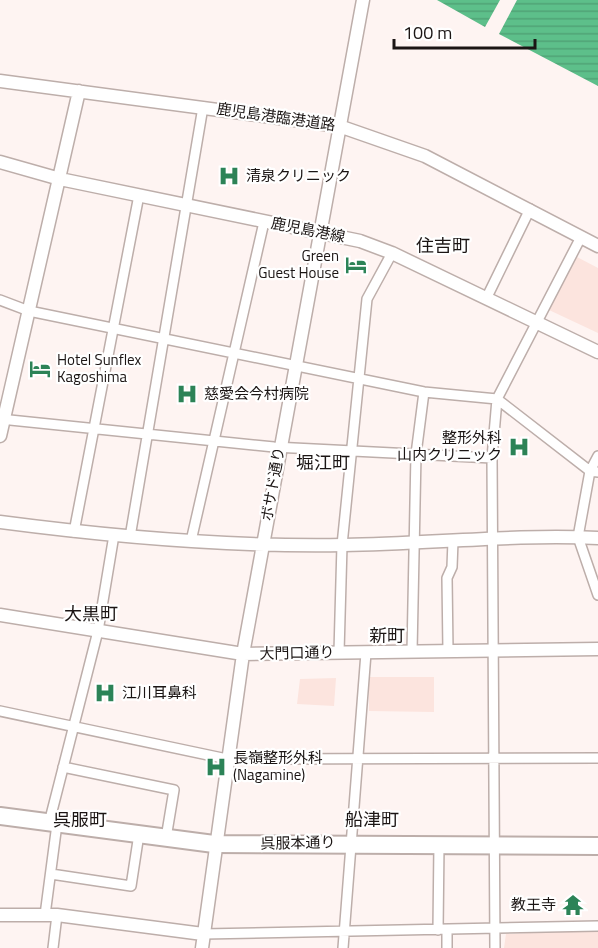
<svg xmlns="http://www.w3.org/2000/svg" width="598" height="948" font-family="'Titillium Web','Noto Sans JP',sans-serif">
  <style>
    .built { fill: #fce4de }
    .water { fill: url(#water-rules) }
    .lines { fill: none; stroke-linecap: round; stroke-linejoin: round }
    .street-casing { stroke: #bdaeaa; stroke-width: 12 }
    .secondary-casing { stroke: #bdaeaa; stroke-width: 15 }
    .highway-casing { stroke: #bdaeaa; stroke-width: 20 }
    .street { stroke: #fff; stroke-width: 9 }
    .secondary { stroke: #fff; stroke-width: 12 }
    .highway { stroke: #fff; stroke-width: 16 }
    .labels { text-anchor: middle; stroke-width: 4.5; stroke-linejoin: round; paint-order: stroke }
    .street-label { font-size: 15px; fill: #1b1514; stroke: #fff }
    .poi-label { font-size: 15px; fill: #1b1514; stroke: #fff; text-anchor: start }
    .quarter-label { font-size: 18px; fill: #1b1514; stroke: #fff }
  </style>
  <defs>
    <pattern id="water-rules" width="6" height="5" patternUnits="userSpaceOnUse" patternTransform="scale(1.5)"><rect width="6" height="5" fill="#5dbf8a"/><path d="M0 2.5h6" fill="none" stroke="#50a376"/></pattern>
  </defs>
  <rect width="100%" height="100%" fill="#fef4f2"/>
  <path class="built" d="M577 257 598 268V333L549 310Z
    M369 677H434V712L369 711Z
    M336 678 334 706 297 704 300 679Z
    M596 930 598 931V948H504L506 934Z"/>
  <path class="water" d="M437 0H500L485 27Z
    M517 0H598V86L499 34Z"/>
  <g class="lines">
    <defs>
      <path id="street" d="M486 299 530 209
        M0 300 29 311 424 392 497 399 590 471 598 472
        M0 419 274 447 492 458
        M598 456 590 471 578 537 598 595
        M74 532 139 195
        M130 537 203 107
        M191 541 264 222
        M448 651 447 578 452 567 453 541
        M339 652 342 545 367 299 392 253
        M412 652 416 454 424 392
        M0 711 227 759 598 758
        M63 767 174 790 166 838
        M49 823 98 631 114 535
        M51 874 131 886 139 834
        M45 915 57 824
        M438 930 439 844
        M447 930V948
        M203 934 598 926
        M53 948 57 915
        M343 948 366 653
        M495 948 492 458 497 399 581 237"/>
      <path id="secondary" d="M0 81 339 126 425 156 598 246
        M0 162 60 179 360 241 392 253 598 352
        M0 436 79 91
        M0 522C114 537 229 547 344 545 428 544 514 534 598 538
        M0 615 243 654 598 649
        M0 915H57L203 934
        M202 948 243 654 363 0"/>
      <path id="highway" d="M0 816 214 844 598 846"/>
    </defs>
    <use href="#street" class="street-casing"/>
    <use href="#secondary" class="secondary-casing"/>
    <use href="#highway" class="highway-casing"/>
    <use href="#street" class="street"/>
    <use href="#secondary" class="secondary"/>
    <use href="#highway" class="highway"/>
  </g>
  <defs>
    <symbol id="hospital-bare" viewBox="-9 -9 18 18"><path d="M-5-5h3v3.5h4V-5h3V5h-3V1.5h-4V5h-3Z" fill="#2c8357" stroke="#fff" stroke-width="2.5" paint-order="stroke"/></symbol>
    <symbol id="hotel-bare" viewBox="-9 -9 18 18"><path d="M-6-4.5h1.5V1H6V5H4.5V3h-9V5H-6ZM-4 0a1.8 1.8 0 1 1 3.6 0ZM.5 0V-2.5h3Q6-2.5 6 0Z" fill="#2c8357" stroke="#fff" stroke-width="2.5" paint-order="stroke"/></symbol>
    <symbol id="temple-bare" viewBox="-9 -9 18 18"><path d="M0-6L5-2H3V0L6.5 2.5H4V6H1.5V3h-3V6H-4V2.5H-6.5L-3 0V-2H-5Z" fill="#2c8357" stroke="#fff" stroke-width="2.5" paint-order="stroke"/></symbol>
  </defs>
  <g fill-rule="evenodd">
    <use href="#hospital-bare" x="214" y="161" width="30" height="30"/>
    <use href="#hotel-bare" x="341" y="250" width="30" height="30"/>
    <use href="#hotel-bare" x="25" y="354" width="30" height="30"/>
    <use href="#hospital-bare" x="172" y="379" width="30" height="30"/>
    <use href="#hospital-bare" x="504" y="432" width="30" height="30"/>
    <use href="#hospital-bare" x="90" y="678" width="30" height="30"/>
    <use href="#hospital-bare" x="201" y="752" width="30" height="30"/>
    <use href="#temple-bare" x="558" y="890" width="30" height="30"/>
  </g>
  <g class="labels">
    <g class="street-label">
      <text transform="translate(276 117) rotate(8)" y="5">鹿児島港臨港道路</text>
      <text transform="translate(308 230) rotate(11)" y="5">鹿児島港線</text>
      <text transform="translate(273 484) rotate(-80)" y="5">ボサド通り</text>
      <text transform="translate(297 653) rotate(-1)" y="5">大門口通り</text>
      <text transform="translate(298 843) rotate(-1)" y="5">呉服本通り</text>
    </g>
    <g class="poi-label">
      <text x="246" y="181">清泉クリニック</text>
      <text x="339" y="261" text-anchor="end">Green<tspan x="339" dy="17">Guest House</tspan></text>
      <text x="57" y="365">Hotel Sunflex<tspan x="57" dy="17">Kagoshima</tspan></text>
      <text x="204" y="399">慈愛会今村病院</text>
      <text x="502" y="443" text-anchor="end">整形外科<tspan x="502" dy="17">山内クリニック</tspan></text>
      <text x="122" y="698">江川耳鼻科</text>
      <text x="233" y="763">長嶺整形外科<tspan x="233" dy="17">(Nagamine)</tspan></text>
      <text x="556" y="910" text-anchor="end">教王寺</text>
    </g>
    <g class="quarter-label">
      <text x="443" y="252">住吉町</text>
      <text x="323" y="469">堀江町</text>
      <text x="91" y="620">大黒町</text>
      <text x="387" y="642">新町</text>
      <text x="80" y="826">呉服町</text>
      <text x="372" y="826">船津町</text>
    </g>
  </g>
  <path d="M394 39v9h141v-9" fill="none" stroke="#1b1514" stroke-width="3"/>
  <text x="403" y="39" font-size="18" fill="#1b1514" stroke="#ffffff" stroke-width="4.5" paint-order="stroke">100 m</text>
</svg>
